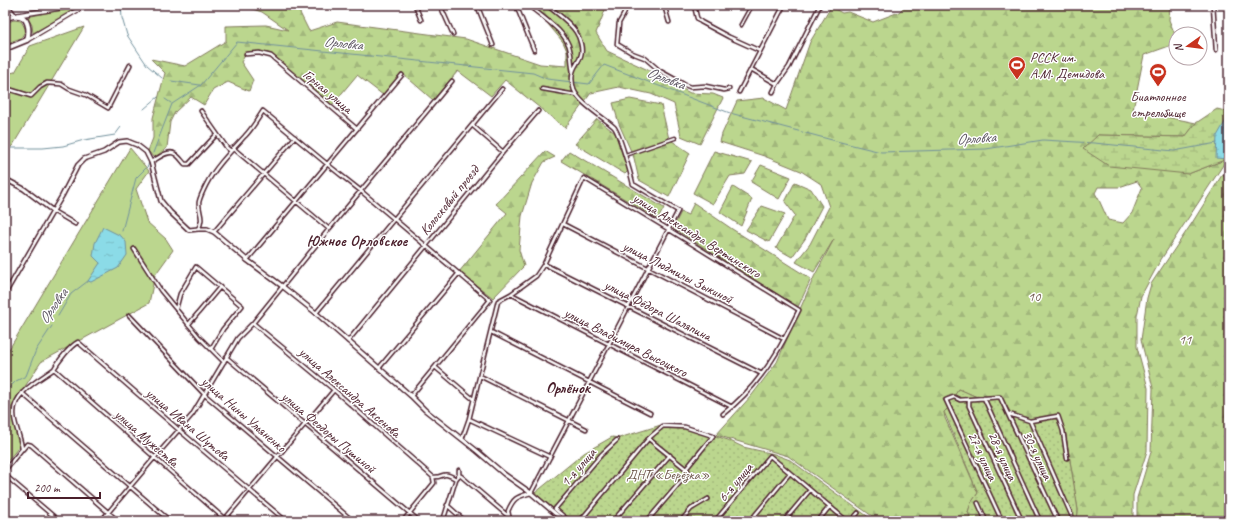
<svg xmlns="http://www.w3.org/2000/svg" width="1234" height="526" font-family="Caveat,sans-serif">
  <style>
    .grass { fill: #bbd68e; stroke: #827a5c }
    .forest { fill: url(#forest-firs); stroke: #827a5c; fill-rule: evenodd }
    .wetland { fill: url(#wetland-marsh); stroke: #827a5c }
    .park { fill: url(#park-dots); stroke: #827a5c }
    .water { fill: url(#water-ripples); stroke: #71909c }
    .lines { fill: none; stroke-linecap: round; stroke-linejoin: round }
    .stream { stroke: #71909c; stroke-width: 1 }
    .pedestrian-casing { stroke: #4a1f2b; stroke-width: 5 }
    .minor-casing { stroke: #4a1f2b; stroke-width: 5.5 }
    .tertiary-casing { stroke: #4a1f2b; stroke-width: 6 }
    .secondary-casing { stroke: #4a1f2b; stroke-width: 6 }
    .primary-casing { stroke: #4a1f2b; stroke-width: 7 }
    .pedestrian { stroke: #fff; stroke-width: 2 }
    .minor { stroke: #fff; stroke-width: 2.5 }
    .tertiary { stroke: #fff; stroke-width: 3 }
    .secondary { stroke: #fff; stroke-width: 3.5 }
    .primary { stroke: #fff; stroke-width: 4 }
    .labels { text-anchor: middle; stroke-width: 3; stroke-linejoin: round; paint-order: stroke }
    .poi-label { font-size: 14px; fill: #4a1f2b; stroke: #fff; text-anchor: start }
    .street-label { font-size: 14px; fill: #4a1f2b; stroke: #fff }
    .park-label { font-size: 14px; fill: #6c5649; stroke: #fff }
    .water-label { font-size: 15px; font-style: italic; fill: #5e5763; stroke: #fff }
    .quarter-label { font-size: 16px; font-weight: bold; fill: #4a1f2b; stroke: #fff }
  </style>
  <defs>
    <pattern id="forest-firs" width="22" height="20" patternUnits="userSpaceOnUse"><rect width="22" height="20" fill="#bbd68e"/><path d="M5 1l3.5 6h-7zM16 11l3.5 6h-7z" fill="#a2b77b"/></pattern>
    <pattern id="wetland-marsh" width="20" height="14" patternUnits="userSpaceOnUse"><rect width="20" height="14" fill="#bbd68e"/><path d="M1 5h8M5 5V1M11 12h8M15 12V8" fill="none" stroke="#a2b77b"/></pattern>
    <pattern id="park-dots" width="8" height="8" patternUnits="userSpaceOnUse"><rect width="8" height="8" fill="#bbd68e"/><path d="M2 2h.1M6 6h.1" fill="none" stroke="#a2b77b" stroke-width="1.8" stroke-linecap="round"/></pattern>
    <pattern id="water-ripples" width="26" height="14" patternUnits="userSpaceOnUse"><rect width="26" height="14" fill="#8bdbe7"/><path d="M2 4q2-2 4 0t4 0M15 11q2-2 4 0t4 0" fill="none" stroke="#79bcc6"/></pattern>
  </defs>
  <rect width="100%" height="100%" fill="#fff"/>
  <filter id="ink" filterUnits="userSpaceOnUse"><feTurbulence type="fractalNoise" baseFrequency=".025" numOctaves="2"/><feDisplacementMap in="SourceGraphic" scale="8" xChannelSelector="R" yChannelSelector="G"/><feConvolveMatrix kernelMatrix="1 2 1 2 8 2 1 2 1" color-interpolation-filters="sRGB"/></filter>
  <g filter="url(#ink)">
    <path class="grass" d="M84 5 33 33 32 25 27 17Z
      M14 20 21 21 26 30 21 38 5 44V23Z
      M84 27 13 145 5 152V74L15 72 30 46Z
      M130 148 149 171 136 189 147 222 166 239 173 250 155 275 149 303 41 362 11 408 23 442 5 464V356Z"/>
    <path class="forest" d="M240 5H296L309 31 337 22 466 39 540 64 567 66V51L563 42 532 5H607L596 33 607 51 646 69 690 93 713 94 723 98 700 144 681 136 674 104 651 94 619 87 591 93 565 128 505 80 491 96 458 71 433 100 402 73 383 95 357 75 332 105 271 54 260 51 246 54 241 62 253 80 249 91 228 82 213 90 204 105 191 97 175 112 170 122 167 148 154 158 148 151 153 138V118L165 73 151 59 185 66 226 41V26L266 25 288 30 262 12Z
      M906 5H1170L1169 20 1176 37 1172 45 1144 55 1133 110 1196 123 1185 137 1098 135 1188 174 1227 159 1160 261 1141 296 1137 316V347L1148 388 1147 451 1133 495V521H1077L1078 510 1065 430 1039 419 1033 420 1011 413 986 397H977L959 389 954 396 951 395 943 399 948 408 944 412 945 418 978 493 971 503 968 512 972 521H879L788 456 716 435 752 395 777 362 814 277 834 239 814 272 796 262 810 244 829 207 821 184 801 171 764 156 720 142 722 134 737 101 764 98 786 110 810 42 831 7 842 13 848 12 873 22 899 12ZM1137 181 1142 188 1132 213 1123 223 1108 220 1099 200 1095 193 1098 187H1119Z
      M630 99 661 105 669 139 690 153 669 197 639 180 634 158 619 124 613 103Z
      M597 119 615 133 628 171 625 174 575 144Z
      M545 151 555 157 544 162 532 183 522 216 519 250 524 266 493 298 459 272 507 213 496 204Z
      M569 151 664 208 658 219 561 161Z
      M714 151 752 162 745 174 730 176 713 204 693 193Z
      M761 165 791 177 779 199 751 182Z
      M1229 173V521H1137V498L1151 452 1153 388 1141 340 1147 298 1151 284 1192 223 1222 175Z
      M795 182 811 189 822 206 805 239 792 257 776 248 795 215 785 202Z
      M733 187 752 199 741 226 720 212Z
      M694 203 732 229 811 279 798 307 673 228 681 212 688 215Z
      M762 206 785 214 769 242 746 230Z"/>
    <path class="wetland" d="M1217 109 1229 112V153L1227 159 1188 174 1109 166 1083 149 1098 135 1185 137 1196 123Z"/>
    <path class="park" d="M959 389 977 397 1000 395 1011 413 1033 420 1059 414 1065 430 1078 510 1077 521H972L968 512 971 503 978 493 944 412 948 408 943 399 954 396Z
      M661 425 685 426 728 440 743 447 774 454 790 460 874 521H569L535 493 584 453 612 437 619 438Z"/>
    <path class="water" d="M1229 115V153L1227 159 1216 158 1217 136Z
      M103 227 121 236 126 242 127 255 118 268 91 282 88 281 100 263 93 256 95 243Z"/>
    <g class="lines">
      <path class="stream" d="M121 5 122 18 127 35 147 65 162 78
        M171 81 200 85
        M165 99 171 103
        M144 109 158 97
        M5 148H43L63 146 84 140 115 135 121 127
        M153 153 172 104 201 85 237 42 533 73 547 79 589 84 604 65 730 113 836 141 881 152 986 149 1043 140 1094 143 1174 151 1217 143
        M122 231 136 178 148 166 149 161
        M58 316 71 294 88 281
        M5 392 16 381 26 376 36 350 52 326
        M5 441 6 449 5 450"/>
      <defs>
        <path id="pedestrian" d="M542 89 577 95
          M625 155 675 138"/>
        <path id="minor" d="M7 5 15 15
          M415 5 421 20
          M440 5 453 34
          M477 5 493 45
          M516 5 534 50
          M528 5C542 17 567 32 570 50 572 58 571 64 573 72
          M626 5 624 14 619 23 617 44 632 53 645 58 660 71 680 82 685 85 690 87 705 86 724 90 729 89
          M667 5 665 8 669 22
          M694 5 697 18 701 22 729 37 760 51
          M1213 5 1216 50
          M741 25 752 5
          M246 54 259 53 271 56 357 129
          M751 69 777 84
          M5 88 31 96 40 87 47 83 61 84 69 89 86 95 108 108 130 65
          M739 92 784 5
          M773 92 777 84 789 67 820 5
          M201 111 227 148 231 151
          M472 125 503 152
          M233 148 329 229
          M151 162C157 159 169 149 175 154 179 156 182 161 185 164H189L217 134
          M563 224 784 339
          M198 229C205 218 198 212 199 202 200 197 204 189 206 185 215 167 232 150 245 136 252 129 257 120 263 111L327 164 361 191 490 300 411 396
          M214 232 295 137
          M134 249 161 291 199 337 224 362
          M247 260 402 75
          M544 264 762 374
          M5 294 53 211 75 224
          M511 294 732 407
          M176 309 180 294 196 267 242 306 223 329 211 349
          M316 313 502 89
          M129 315 205 395 353 521
          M253 323 334 390 433 477
          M188 325 220 287
          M491 332 650 413
          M348 341 503 152 538 111
          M226 357 419 521
          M435 367 473 399
          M379 368 459 273
          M54 369 227 521
          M480 376 586 429
          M22 393 170 521
          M984 398 1040 521
          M969 400V406L1022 521
          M1009 414 1030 421 1058 416 1063 431 1067 458
          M469 419 550 457
          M1030 421 1074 521
          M462 439 469 419 498 301 511 294 536 276 544 264 584 178 668 229 799 310C788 332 777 355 762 374 751 389 737 403 723 414
          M649 439 686 469
          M23 449 27 444 31 445 118 521
          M5 470 22 449C21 438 14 424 14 415 12 393 39 380 54 369 58 362 70 346 78 342L179 430 286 521
          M5 475 59 521
          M459 475 461 476 508 516
          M978 503 986 521
          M447 505 465 521
          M509 516 508 511C514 497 517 497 531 493L609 344 678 211 633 184C631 175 619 132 614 127 602 116 580 104 574 90 572 84 571 74 574 69 576 64 580 60 581 55 583 49 580 38 576 32 569 21 556 13 547 5
          M101 521 155 457 192 415 238 338 253 323 329 229 452 81
          M223 521 334 390
          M403 521 434 483 433 477C445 478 441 470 456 479
          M443 521 456 479 459 475V470
          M504 521 509 516
          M569 521 555 509 601 455 617 440
          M580 521 649 438 663 426 685 427 713 436 686 469 689 472 647 521
          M613 521 670 455
          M681 521 691 509 708 499
          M715 521 770 456 847 521
          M750 521 790 473
          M784 521 810 490
          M818 521 830 506
          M851 521 858 513
          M1002 521 946 400 954 397 960 400 1000 397 1058 521"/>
        <path id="tertiary" d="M5 179 24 189 53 211 62 196 78 165 84 159 104 152 119 142 127 141 137 145 146 152 151 162 161 201 170 212 189 230 198 229H207L214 232 247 260 282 286 316 313 379 368 411 396 425 410 477 451 504 474 531 493 564 521"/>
        <path id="secondary" d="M18 15 78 5
          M27 40 86 5"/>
        <path id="primary" d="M5 19C8 18 11 16 14 16 29 14 30 30 27 40L5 49"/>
      </defs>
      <use href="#pedestrian" class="pedestrian-casing"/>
      <use href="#minor" class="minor-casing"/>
      <use href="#tertiary" class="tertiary-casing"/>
      <use href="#secondary" class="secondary-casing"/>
      <use href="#primary" class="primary-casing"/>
      <use href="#pedestrian" class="pedestrian"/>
      <use href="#minor" class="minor"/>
      <use href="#tertiary" class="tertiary"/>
      <use href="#secondary" class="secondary"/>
      <use href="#primary" class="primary"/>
    </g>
  </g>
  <defs>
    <symbol id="stadium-pin" viewBox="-11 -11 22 30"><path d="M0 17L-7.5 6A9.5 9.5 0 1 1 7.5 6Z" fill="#c8321e" stroke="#fff"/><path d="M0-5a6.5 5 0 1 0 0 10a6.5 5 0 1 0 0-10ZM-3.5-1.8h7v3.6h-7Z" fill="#fff"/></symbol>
  </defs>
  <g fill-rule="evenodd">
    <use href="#stadium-pin" x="1007" y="55" width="20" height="27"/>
    <use href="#stadium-pin" x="1148" y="62" width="20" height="27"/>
  </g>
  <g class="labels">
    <g class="poi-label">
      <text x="1030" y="62">РССК им.<tspan x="1030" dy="16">А.М. Демидова</tspan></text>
      <text x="1158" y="101" text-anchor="middle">Биатлонное<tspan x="1158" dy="16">стрельбище</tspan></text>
    </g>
    <g class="street-label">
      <text transform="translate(328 91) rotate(40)" y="5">Горная улица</text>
      <text transform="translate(449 200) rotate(-51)" y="5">Колосковый проезд</text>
      <text transform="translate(697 235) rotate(32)" y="5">улица Александра Вертинского</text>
      <text transform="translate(678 272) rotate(27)" y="5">улица Людмилы Зыкиной</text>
      <text transform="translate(658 310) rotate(27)" y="5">улица Фёдора Шаляпина</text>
      <text transform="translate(626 342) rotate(27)" y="5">улица Владимира Высоцкого</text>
      <text transform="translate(350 392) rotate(41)" y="5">улица Александра Аксенова</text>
      <text transform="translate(244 414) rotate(41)" y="5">улица Нины Ульяненко</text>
      <text transform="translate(188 424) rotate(40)" y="5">улица Ивана Шутова</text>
      <text transform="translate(329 432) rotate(40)" y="5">улица Феодоры Пушиной</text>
      <text transform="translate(147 438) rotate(41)" y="5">улица Мужества</text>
      <text transform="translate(1038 455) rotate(65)" y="5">30-я улица</text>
      <text transform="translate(983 456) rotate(65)" y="5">27-я улица</text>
      <text transform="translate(1003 456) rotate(66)" y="5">28-я улица</text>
      <text transform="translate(578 467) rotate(-49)" y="5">1-я улица</text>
      <text transform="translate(735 482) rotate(-50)" y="5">6-я улица</text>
    </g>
    <g class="park-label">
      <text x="1034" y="301">10</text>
      <text x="1185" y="344">11</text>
      <text x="668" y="479">ДНТ «Берёзка»</text>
    </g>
    <g class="water-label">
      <text transform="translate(343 43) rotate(6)" y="5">Орловка</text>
      <text transform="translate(666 78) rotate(21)" y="5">Орловка</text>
      <text transform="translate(976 138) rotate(-4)" y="5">Орловка</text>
      <text transform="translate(53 306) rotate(-55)" y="5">Орловка</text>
    </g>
    <g class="quarter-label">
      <text x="357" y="246">Южное Орловское</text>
      <text x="568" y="393">Орлёнок</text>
    </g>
  </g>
  <rect width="1234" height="526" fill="none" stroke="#fff" stroke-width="20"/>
  <rect x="10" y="10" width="1214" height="506" fill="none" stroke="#4a1f2b" stroke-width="1.5" filter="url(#ink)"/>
  <g transform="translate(1188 46) rotate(256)"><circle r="19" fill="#ffffff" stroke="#b7a5aa"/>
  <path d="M0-3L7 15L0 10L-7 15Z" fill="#c8321e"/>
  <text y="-6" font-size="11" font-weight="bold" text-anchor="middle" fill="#4a1f2b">N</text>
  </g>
  <path d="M28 492v6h72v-6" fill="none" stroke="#4a1f2b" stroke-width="2"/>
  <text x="34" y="492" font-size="12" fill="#4a1f2b" stroke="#ffffff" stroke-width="3" paint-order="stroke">200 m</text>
</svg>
